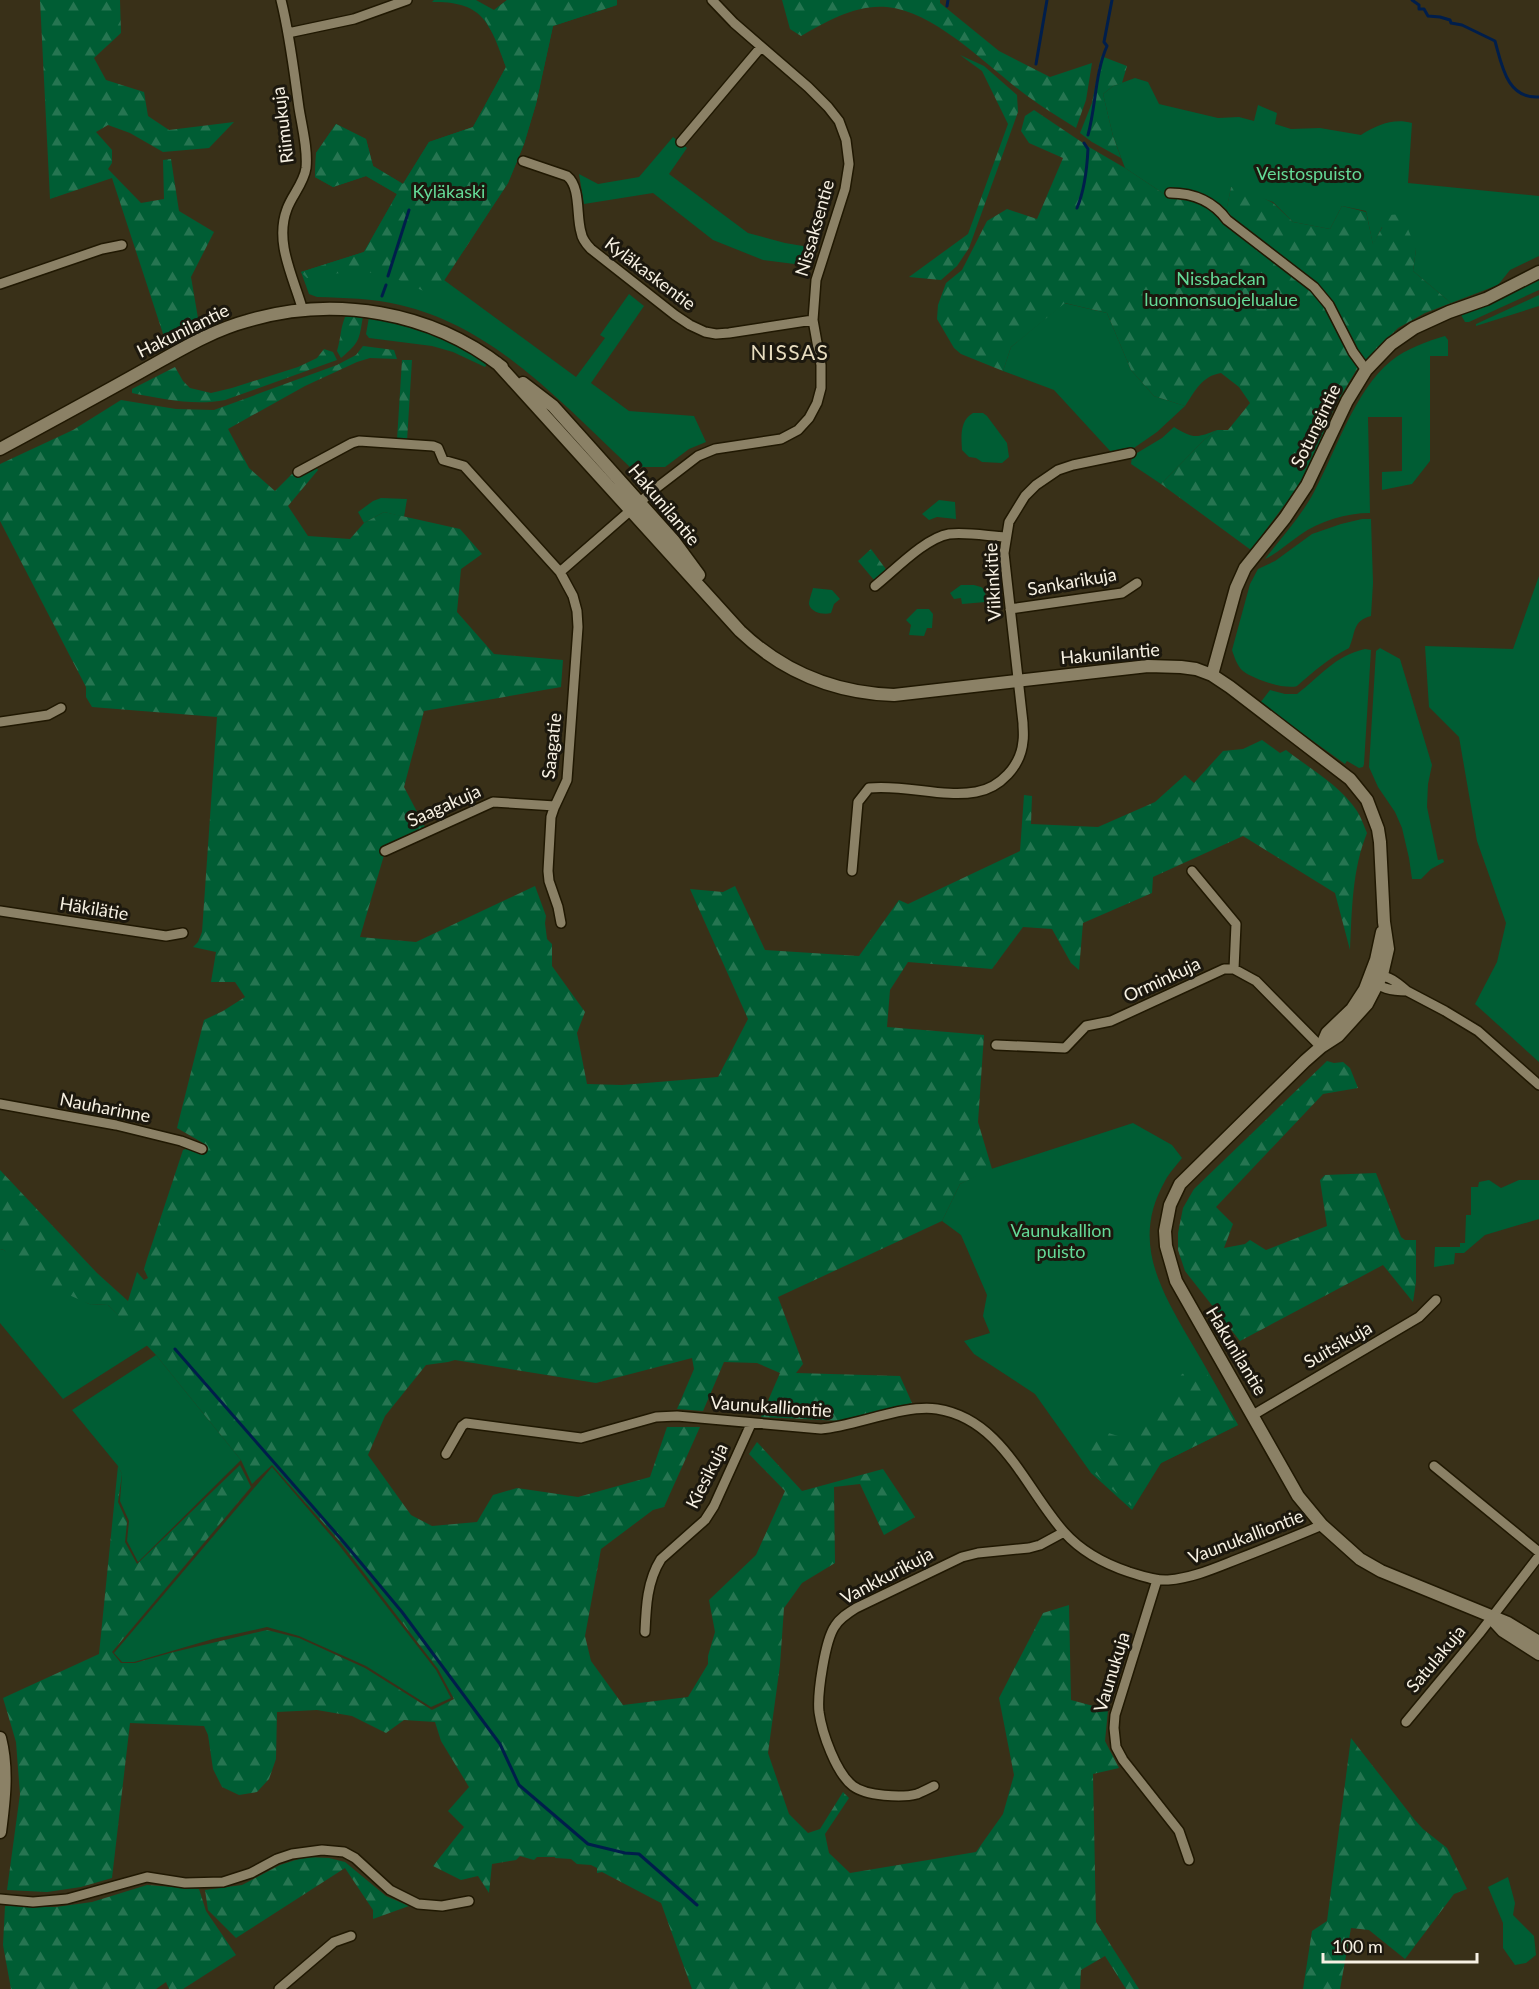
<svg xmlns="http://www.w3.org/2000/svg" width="1539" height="1989" font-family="Lato,sans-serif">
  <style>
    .green { fill: #005d34 }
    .forest { fill: url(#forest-firs) }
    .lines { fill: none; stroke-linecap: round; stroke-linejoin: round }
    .stream { stroke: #001e4b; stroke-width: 3 }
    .street-casing { stroke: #201802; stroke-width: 12 }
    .secondary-casing { stroke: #201802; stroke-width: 15 }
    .street { stroke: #8b8166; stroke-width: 9 }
    .secondary { stroke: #8b8166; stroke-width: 12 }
    .labels { text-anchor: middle; stroke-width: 6; stroke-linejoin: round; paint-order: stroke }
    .street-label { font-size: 18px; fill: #f7f1e3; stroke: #1c180e }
    .park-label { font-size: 18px; fill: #64da97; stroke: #1c180e }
    .quarter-label { font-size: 21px; letter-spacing: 1.5px; fill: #e7dcbf; stroke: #1c180e }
  </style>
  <defs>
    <pattern id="forest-firs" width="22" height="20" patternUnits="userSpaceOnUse" patternTransform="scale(1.5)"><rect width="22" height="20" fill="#005d34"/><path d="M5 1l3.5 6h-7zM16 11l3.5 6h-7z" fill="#267551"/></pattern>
  </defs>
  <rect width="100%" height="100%" fill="#393018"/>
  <path class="green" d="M434 0H476L494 10 507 0H617V5L553 26 536 104 524 144 508 183 444 280 576 377 605 338 600 335 629 294 644 306 591 383 629 411 694 416 706 442 689 449 665 467H630C561 403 495 327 400 305 373 298 344 298 317 297L309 294 301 272 364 252 397 194 366 176 333 187 315 177 316 153 336 124 366 139 373 166 403 184 429 142 473 127 506 67C490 24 484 1 432 2Z
    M1135 78 1148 82 1159 104 1218 118 1239 117 1254 121 1258 105 1277 113 1275 124 1291 129 1320 128 1361 135C1377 125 1393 118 1412 123L1408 183 1539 196V256L1510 270 1498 285 1451 303 1413 271 1416 249 1382 227 1373 245 1366 211 1342 206 1330 229 1293 222 1273 202 1231 187 1224 224 1214 212 1186 199 1170 198 1125 168 1113 136 1103 94 1113 86Z
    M673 137 687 148 669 174 748 233 785 243 815 248 810 266 763 260 713 240 653 193 584 204 579 174 598 184 639 177Z
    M1539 278V290L1469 322H1465L1461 315 1513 293Z
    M1539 295V306L1476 326V324Z
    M1064 303 1107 313 1131 370 1154 396 1185 406 1157 432 1131 450 1111 452 1054 390 1003 371 1011 347Z
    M369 317C416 325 447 337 487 364L485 367 453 352 432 346 369 338 366 334Z
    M1445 336 1448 340V356H1430V461L1412 484 1382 490V472L1402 471V417H1368L1370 513C1347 513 1319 521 1300 535 1288 543 1278 553 1265 559 1281 538 1302 515 1314 492 1336 451 1355 390 1391 361 1405 349 1428 341 1445 336Z
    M973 413H983L987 416 1007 443 1009 457 1002 463 982 462 976 458 969 457 962 450C961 436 960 420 973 413Z
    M1174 427C1193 439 1197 438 1217 430L1204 440 1161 484 1131 464 1132 456 1162 438Z
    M381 498 407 499 404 517 384 512 364 523 358 512 373 501Z
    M939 500 955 502 956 519 937 517 929 520 922 514Z
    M1362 519H1371L1373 583 1371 616C1352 621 1356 633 1349 648 1329 658 1314 671 1297 686 1285 690 1253 679 1243 671 1237 666 1234 656 1232 650L1250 584 1258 569 1275 561 1312 534 1341 524Z
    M1539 576V1062L1475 1004 1497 962 1506 923 1477 841 1459 737 1429 707 1425 646 1513 649Z
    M961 585H974L981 587 985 590 986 602 962 604 961 598 954 599 950 593Z
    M813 588 832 590 840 599 834 604 831 613C824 615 811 613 809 604 809 600 812 592 813 588Z
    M917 609H929L933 614 932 628H927L924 636 909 635 911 625 906 620Z
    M1380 648 1400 659 1432 765 1428 784 1427 807 1438 860 1443 859 1444 862 1431 869 1421 879H1412L1409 858 1402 828 1395 812 1378 787 1369 767 1376 651Z
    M1365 649 1371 650 1364 764 1363 767 1359 768 1347 761 1345 764 1260 703 1270 690 1285 694H1297C1321 676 1334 656 1365 649Z
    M1133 1123 1172 1145 1182 1158C1176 1166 1169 1173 1165 1181 1132 1239 1158 1285 1188 1337 1205 1366 1222 1395 1238 1425L1161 1463 1132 1510 1091 1473 1035 1394 974 1354 964 1341 990 1333 983 1316 987 1295 961 1235 942 1221 960 1184 985 1171Z
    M1489 1180 1501 1188 1519 1180H1539V1219L1485 1235 1464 1253H1455L1454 1264 1434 1267 1435 1247H1460V1243H1465L1466 1215H1471V1187H1478L1479 1182Z
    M0 1249 4 1250 89 1304 108 1305 148 1345 63 1399 0 1323Z
    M156 1355 241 1460 138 1562 127 1541 129 1521 120 1501 122 1474 118 1466 72 1410Z
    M272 1467 339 1545 436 1670 451 1698 431 1707 366 1666 299 1636 267 1627 213 1639 134 1662H122L114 1653Z
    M1508 1877 1515 1903 1513 1915 1534 1936 1536 1955 1526 1963 1515 1965 1503 1948V1923L1488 1887Z"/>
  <path class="forest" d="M40 0H120L121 33 94 58 106 80 144 92 148 116 169 130 234 122 209 148 163 152 130 133 108 125 96 132 112 150V163L108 169 141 203 164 199 163 160 171 159 179 211 214 232 191 277 199 324 168 349 112 178 50 199Z
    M507 0H617V5L553 26 536 104 524 144 508 183 434 296C414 287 395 276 373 273 352 269 328 275 307 278L301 272 364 252 397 194 366 176 333 187 315 177 316 153 336 124 366 139 373 166 403 184 429 142 473 127 506 67 497 41 484 18Z
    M782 0H940V3L999 51 1050 77 1092 63 1086 100 1076 128C1059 117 1042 107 1026 95 988 67 935 11 887 7 856 4 827 21 801 36L790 29Z
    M960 55 984 66 1017 95 1018 112 969 248 957 266 941 280 909 277 968 234 1008 124 982 71Z
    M1101 56 1127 66 1122 83 1113 86 1103 94 1113 136 1121 158 1092 142 1080 133 1092 103Z
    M1034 110 1089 147 1125 168 1170 198 1198 202 1214 212 1224 223 1231 187 1248 190 1273 203 1293 222 1330 229 1342 206 1366 212 1373 244 1389 215 1402 214 1416 249 1413 271 1451 303 1425 313 1398 328 1357 369 1336 404 1303 480 1251 550 1161 484 1204 440 1217 430H1228L1250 403 1239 387 1221 373C1202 376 1195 391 1185 406L1154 396 1131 370 1107 313 1065 303 1011 347 1003 371 961 354 954 348 937 319 938 305 946 283 962 270 987 221 1007 209 1037 219 1063 158 1029 143 1021 131 1025 116Z
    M352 315 363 316C359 340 360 342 341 358L337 351C341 338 340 330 345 317Z
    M363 346 394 350 397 359 370 358 357 362 305 386 228 429 249 468 275 491 295 471 313 461 318 470 288 506 308 536 350 539 364 523 384 512 460 529 482 554 461 569 457 612 494 654 563 660 561 687 424 711 404 787 425 827 387 845 360 937 416 942 535 886 546 916 545 923 547 939 552 944V966L585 1012 577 1033 587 1084 622 1085 718 1077 748 1019 690 889 723 892 735 886 765 950 859 956 899 900 908 904 1020 851 1024 795 1032 796 1031 824 1098 827 1155 802 1185 775 1194 783 1223 751 1243 749 1262 740 1280 753 1286 750C1309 768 1341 786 1357 811 1361 817 1364 826 1367 833 1352 870 1352 910 1350 950L1335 893 1243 836 1153 877 1152 893 1083 923 1079 970 1071 963 1052 929 1023 927 992 969 908 962 890 990 887 1027 984 1035 978 1122 992 1169 960 1184 942 1221 778 1297 803 1364 796 1373 900 1376 912 1403 843 1421 761 1417 780 1373 757 1363 724 1362 703 1411 677 1409 694 1369 692 1358 596 1383 455 1360 448 1362 426 1365 385 1416 368 1455 411 1515 432 1526 477 1522 493 1495 517 1488 578 1497 650 1477 667 1427H700L664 1507 653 1510 601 1549 585 1636 591 1661 623 1705 688 1697 708 1664V1656L715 1632 709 1600 756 1555 785 1491 749 1454 757 1442 802 1491 883 1469 915 1517 884 1535 860 1484 834 1487 835 1563 802 1583 784 1608 780 1665 768 1753 789 1814 808 1833 820 1829 843 1792 849 1798 825 1834 829 1853 850 1873 976 1852 1003 1814 1014 1775 999 1698 1043 1613 1069 1605 1071 1700 1108 1710 1105 1741 1119 1768 1093 1774 1096 1922 1139 1989H1126L1105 1956 1081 1970 1080 1989H692L661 1903 602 1872 597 1873V1868L591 1865 577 1864 571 1859 555 1858V1857H537L534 1860 520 1856 516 1860 492 1864 489 1893 478 1876 461 1880 433 1866 464 1827 448 1811 469 1787 441 1741 435 1722 404 1720 386 1733 352 1716 317 1710 277 1712 276 1759 269 1779 257 1792 239 1795 222 1787 213 1769 208 1735 204 1726 130 1723 112 1878 81 1887 47 1892 7 1890 20 1794 16 1742 3 1698 99 1654 118 1466 122 1474 118 1502 127 1522 125 1542 137 1564 240 1465 251 1487 112 1652 121 1663H135L170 1653 267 1630 299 1638 365 1668 432 1710 454 1699 438 1669 341 1543 272 1465 252 1484 241 1460 156 1355 108 1305 89 1304 38 1281 4 1250 0 1249V1170L97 1273 128 1301 137 1272 144 1280 148 1278 144 1269 147 1259 183 1150 203 1143 177 1128 204 1020 223 1011 245 997 235 982H211L216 952 193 947 198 942 202 932 217 717 92 707 86 697V687L0 521V464L73 430 121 400 176 409 214 410 337 365 356 355Z
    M324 349 333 352 337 360 225 400C195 406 162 399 132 393V389L175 367 183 381 190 388 211 393 232 388 298 367 317 358Z
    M402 360H412L407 441 397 440Z
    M871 549 888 572 879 579 874 580 858 561Z
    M1327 1061 1334 1063 1343 1062 1350 1068 1358 1088 1323 1094 1216 1207 1233 1224 1224 1248 1245 1244 1250 1240 1266 1250 1327 1226 1320 1180 1325 1175 1376 1173 1401 1237 1405 1240H1416V1282L1413 1302 1383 1265 1240 1341 1185 1271 1178 1250V1233L1183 1208 1194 1189Z
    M1202 1366 1238 1425 1161 1463 1131 1506 1093 1472 1078 1448 1102 1431 1134 1441 1182 1374Z
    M1351 1738 1414 1819 1423 1829 1447 1848 1467 1889 1454 1894 1405 1959 1369 1930 1351 1928 1340 1989H1303L1312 1931 1327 1921Z
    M305 1857 329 1858 345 1862 386 1896 409 1906 373 1919V1910L345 1868 236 1938 208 1910 205 1890 242 1885 280 1865Z
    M147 1885 199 1889 206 1911 236 1955 183 1989H169L166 1982 156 1989H11L3 1945 5 1906 56 1907 92 1902Z"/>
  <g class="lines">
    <path class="stream" d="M1412 0 1419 5V9H1424L1428 16 1440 17 1450 20 1451 23 1462 25 1495 41C1502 66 1507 99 1539 97
      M947 6 948 0
      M1036 64 1047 0
      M1088 135C1096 106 1095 73 1107 46L1104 42 1112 0
      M1077 208C1085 189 1087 169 1088 149L1084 143
      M388 276 409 210
      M382 296 386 285
      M175 1349 341 1539 402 1612 500 1744 519 1785 588 1844 625 1853 639 1854 697 1905"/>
    <defs>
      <path id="street" d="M281 0C290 36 294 72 299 108 302 127 308 149 306 168 304 183 292 195 287 209 274 243 294 278 303 311
        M288 33 354 19 407 0
        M681 142 761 47
        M523 161 567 176C581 187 576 216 581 232 582 239 586 244 591 249L675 315 690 325 705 332 716 334 729 333 813 320
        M1170 193C1194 193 1213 201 1227 220L1314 287 1329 305 1353 352 1366 370
        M0 284 102 249 122 245
        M298 472 352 443 359 441 433 446 438 448 443 460 464 466 560 572 573 596 577 611 578 627 567 780 554 808 551 817 548 871 549 881 558 907 561 923
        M560 572 655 489 698 456 715 449 781 439 798 430 809 418 817 403 821 388V365L813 320 816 280 845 189 849 164 846 140 839 121 828 107 808 87 734 23 712 0
        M875 586C894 571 925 538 949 534 967 532 988 536 1006 537
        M1010 609 1122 593 1137 583
        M0 722 48 715 61 708
        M385 851 493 802 555 806
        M852 871 858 802 869 788C904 784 943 798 976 792 1000 788 1021 766 1023 741 1024 735 1023 729 1023 723L1004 553 1009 522 1025 496 1036 485 1058 470 1073 465 1131 453
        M1192 871 1236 924 1234 969
        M0 911 166 936 183 933
        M1376 976C1388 974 1399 984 1407 991L1445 1011 1478 1031 1539 1085
        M1374 981C1382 990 1396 991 1407 991
        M996 1045 1065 1048 1086 1026 1111 1021 1224 969H1234L1256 981 1321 1047
        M0 1104 116 1125 181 1141 202 1149
        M1253 1415 1419 1317 1436 1300
        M446 1454 462 1426 466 1423 581 1438 656 1417 677 1416 821 1429C856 1426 904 1404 937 1409 1002 1419 1025 1488 1064 1532 1081 1551 1105 1564 1129 1572 1142 1576 1155 1581 1168 1580 1193 1578 1215 1568 1238 1559 1266 1548 1294 1537 1322 1525
        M1434 1466 1539 1552
        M1157 1580 1115 1715 1114 1728 1116 1747 1123 1760 1179 1831 1189 1860
        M645 1632C646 1607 647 1581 661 1559L705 1520 714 1506 751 1424
        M1406 1722 1479 1634 1539 1556
        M934 1786C928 1789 922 1792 917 1794 902 1798 866 1796 853 1786 836 1773 822 1733 819 1712 817 1694 825 1640 835 1626 840 1618 848 1613 856 1608L962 1557 978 1553 1029 1548 1040 1545 1064 1532
        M0 1899 33 1902 67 1899 147 1877 185 1883 223 1882 251 1873 277 1859 292 1854 322 1850 344 1852 355 1858 390 1890 418 1904 442 1906 469 1901
        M279 1989 334 1942 351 1936"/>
      <path id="secondary" d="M497 363 740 631C783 672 835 693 894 695L1148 666 1181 667 1196 669 1212 675 1230 687 1350 779 1367 800 1378 829 1380 842 1384 922 1388 949 1382 975 1367 1004 1338 1036 1321 1047 1305 1061 1180 1184 1170 1205 1165 1231 1166 1246 1176 1281 1298 1496 1322 1525 1360 1559 1381 1571 1508 1623 1539 1642
        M523 383 553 406 674 541 699 575
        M0 449C48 423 96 397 144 370 177 352 210 331 247 321 334 295 430 311 502 367
        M1212 675 1236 588 1245 568 1285 518 1307 485 1347 401 1366 370 1391 344 1414 328 1449 312 1486 299 1539 272
        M1321 1047 1327 1033 1352 1009 1365 989 1376 960 1382 932
        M1492 1619 1503 1631 1539 1654
        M0 1738C8 1769 4 1801 0 1832"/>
    </defs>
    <use href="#street" class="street-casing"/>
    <use href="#secondary" class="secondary-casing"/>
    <use href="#street" class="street"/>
    <use href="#secondary" class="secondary"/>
  </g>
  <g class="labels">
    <g class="street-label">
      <text transform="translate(283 125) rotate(-97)" y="6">Riimukuja</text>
      <text transform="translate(815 228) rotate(-74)" y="6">Nissaksentie</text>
      <text transform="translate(650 274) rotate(37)" y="6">Kyläkaskentie</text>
      <text transform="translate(183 331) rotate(-26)" y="6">Hakunilantie</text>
      <text transform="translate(1316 426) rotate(-64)" y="6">Sotungintie</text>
      <text transform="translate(664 505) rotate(50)" y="6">Hakunilantie</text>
      <text transform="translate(993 582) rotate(-93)" y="6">Viikinkitie</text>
      <text transform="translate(1072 582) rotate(-10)" y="6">Sankarikuja</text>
      <text transform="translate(1110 654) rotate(-5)" y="6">Hakunilantie</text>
      <text transform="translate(552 746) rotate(-84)" y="6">Saagatie</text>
      <text transform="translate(444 806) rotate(-24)" y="6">Saagakuja</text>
      <text transform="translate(94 909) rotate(9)" y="6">Häkilätie</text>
      <text transform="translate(1162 980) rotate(-25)" y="6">Orminkuja</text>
      <text transform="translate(105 1108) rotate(11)" y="6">Nauharinne</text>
      <text transform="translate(1338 1345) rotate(-30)" y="6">Suitsikuja</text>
      <text transform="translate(1236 1351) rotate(59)" y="6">Hakunilantie</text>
      <text transform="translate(771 1407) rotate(4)" y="6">Vaunukalliontie</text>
      <text transform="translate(707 1476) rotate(-63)" y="6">Kiesikuja</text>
      <text transform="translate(1246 1537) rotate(-21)" y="6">Vaunukalliontie</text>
      <text transform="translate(887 1576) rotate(-28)" y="6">Vankkurikuja</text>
      <text transform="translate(1436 1659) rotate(-50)" y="6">Satulakuja</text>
      <text transform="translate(1112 1672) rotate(-73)" y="6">Vaunukuja</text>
    </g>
    <g class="park-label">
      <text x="1309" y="180">Veistospuisto</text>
      <text x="449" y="198">Kyläkaski</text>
      <text x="1221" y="285">Nissbackan<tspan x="1221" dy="21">luonnonsuojelualue</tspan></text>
      <text x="1061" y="1237">Vaunukallion<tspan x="1061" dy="21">puisto</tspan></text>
    </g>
    <g class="quarter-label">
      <text x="790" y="360">NISSAS</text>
    </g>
  </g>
  <path d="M1323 1953v9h154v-9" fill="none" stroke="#f7f1e3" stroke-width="3"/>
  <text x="1332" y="1953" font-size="18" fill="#f7f1e3" stroke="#1c180e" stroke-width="4.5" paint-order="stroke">100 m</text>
</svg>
